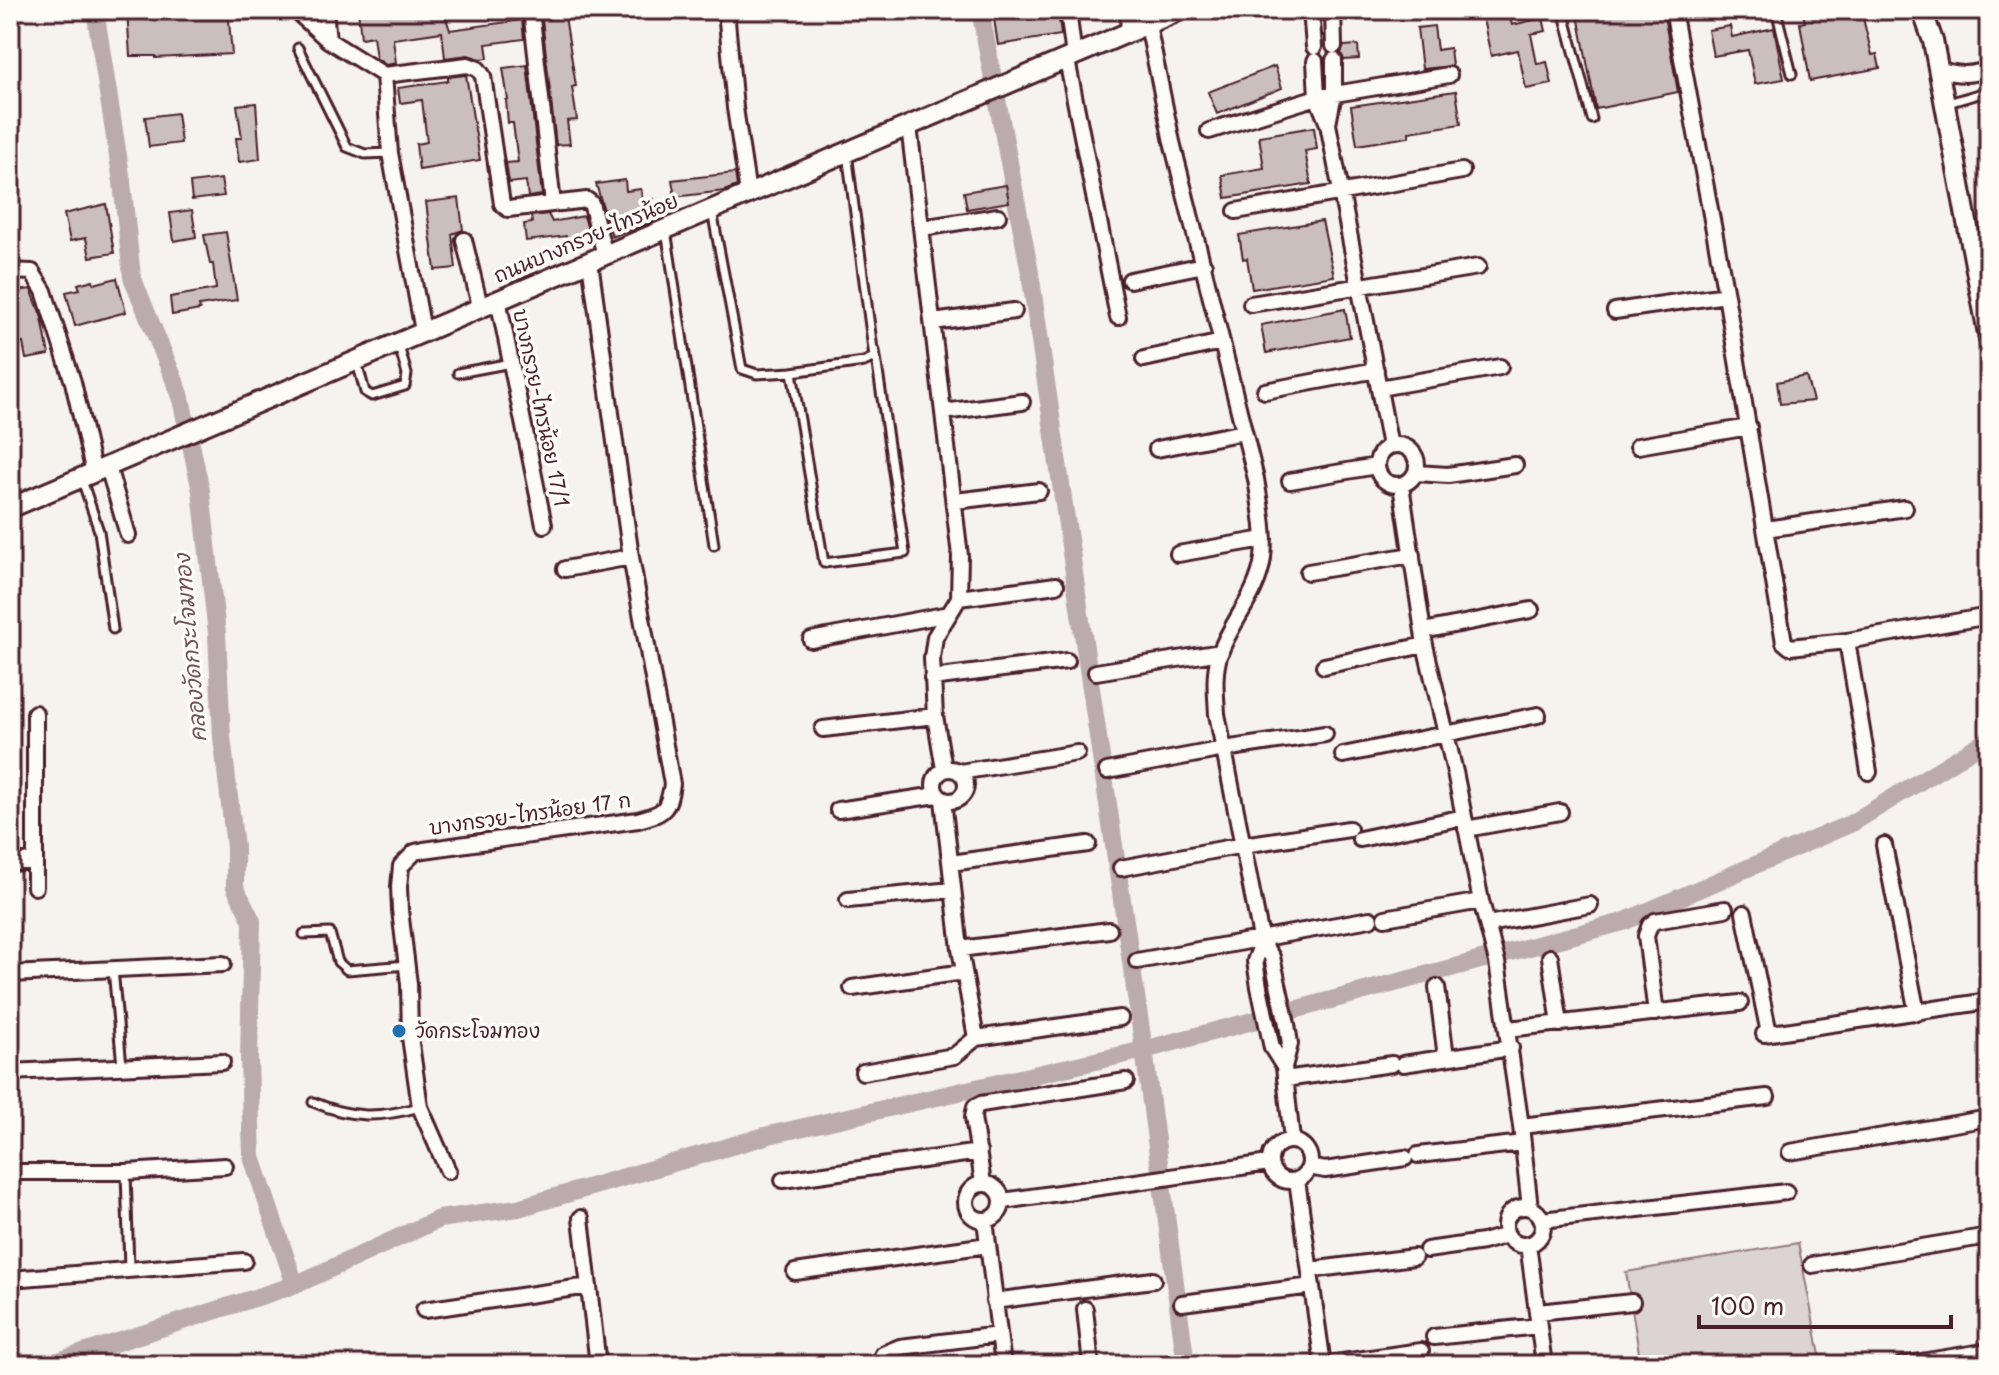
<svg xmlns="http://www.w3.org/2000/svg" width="1999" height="1375" font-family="'Playpen Sans','Playpen Sans Thai',sans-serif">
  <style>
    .green { fill: #dcd4d2; stroke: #937a7e; stroke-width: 2 }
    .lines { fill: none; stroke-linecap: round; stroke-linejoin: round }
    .canal { stroke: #bbabac; stroke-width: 18 }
    .building { fill: #cbbfbe; stroke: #4a1f2b; stroke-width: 2 }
    .lane-casing { stroke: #4a1f2b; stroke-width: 13 }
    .street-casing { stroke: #4a1f2b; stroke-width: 20 }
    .secondary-casing { stroke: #4a1f2b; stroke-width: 24 }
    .lane { stroke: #fdfcf7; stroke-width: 7 }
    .street { stroke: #fdfcf7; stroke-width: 14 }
    .secondary { stroke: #fdfcf7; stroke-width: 18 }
    .poi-dot { fill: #1f6fb2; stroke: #fdfcf7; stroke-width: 3 }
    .labels { text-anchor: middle; stroke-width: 7; stroke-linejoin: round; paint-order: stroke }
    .street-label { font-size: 20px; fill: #4a1f2b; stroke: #fdfcf7 }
    .poi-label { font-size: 20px; fill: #4a1f2b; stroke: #fdfcf7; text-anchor: start }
    .water-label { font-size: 22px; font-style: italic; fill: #725058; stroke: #fdfcf7 }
  </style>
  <rect width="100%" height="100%" fill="#f6f3ef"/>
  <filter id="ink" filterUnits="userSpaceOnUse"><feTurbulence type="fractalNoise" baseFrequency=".0125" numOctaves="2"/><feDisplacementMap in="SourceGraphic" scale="16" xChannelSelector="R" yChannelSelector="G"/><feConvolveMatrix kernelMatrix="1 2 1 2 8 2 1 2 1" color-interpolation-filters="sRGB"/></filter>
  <g filter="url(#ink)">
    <path class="green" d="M1798 1243 1822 1365H1641L1626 1272Z"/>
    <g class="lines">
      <path class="canal" d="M95 10 122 182 132 277 180 394 201 491 217 634 222 737 235 847V887L252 921 249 1058 252 1157 295 1285
        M980 10 1030 273 1144 1050 1186 1365
        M46 1365 295 1285 439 1219 518 1208 769 1135 1144 1050 1623 922 1852 823 1989 739"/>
    </g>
    <path class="building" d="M127 10H228L232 54 156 58V56H130Z
      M358 10H443L450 30 522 20 524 39 486 44 488 58 481 59 468 55 445 58 442 32 393 39 396 63 386 65 376 58 373 36 361 38Z
      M541 10H564L576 86 572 87 577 120 567 121 570 144 556 145Z
      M1008 10H1058L1061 35 998 45 993 12Z
      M1481 10H1508L1512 25 1543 18 1546 31 1531 34 1537 64 1547 62 1552 84 1526 89 1518 50 1491 56Z
      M1577 10H1663L1678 92 1596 109Z
      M1802 10H1861L1872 55 1877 54 1880 68 1810 81 1800 23 1805 22Z
      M1434 26 1437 50 1450 48 1452 66 1422 69 1417 28Z
      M1730 26 1732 37 1774 28 1784 79 1755 84 1748 50 1713 56 1708 30Z
      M1358 45 1359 59 1344 60 1341 53 1344 46Z
      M527 65 542 195 528 197 526 181 509 183 506 163 518 162 513 123H508L506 100H508L503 68Z
      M1275 66 1282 88 1217 114 1208 92Z
      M466 75 480 160 419 170 416 144 427 142 422 100 400 103 398 88 448 81V77Z
      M1456 91 1461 124 1409 132V137L1357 145 1351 106Z
      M256 103 260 159 239 162 236 138H242L237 105Z
      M177 113 181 143 149 147 145 117Z
      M1314 127 1317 149 1305 151 1311 184 1226 198 1222 175 1264 168 1259 136Z
      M735 173 737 186 724 191 675 197 672 180Z
      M221 179 224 196 192 200 190 183Z
      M625 180 626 191 641 189 642 201 653 199 657 220 612 237 596 184Z
      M1006 185 1009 202 967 209 964 192Z
      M459 198 463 230 452 234 456 268 435 270 426 202Z
      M106 204 114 253 90 257 86 238 70 241 64 214Z
      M192 210 196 237 174 241 170 213Z
      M548 214 552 222 584 216 590 237 567 241 566 236 526 241 524 224 532 223 531 216Z
      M1322 221 1334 276 1252 289 1247 258 1243 259 1239 235Z
      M226 232 237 300 199 306 200 310 172 315 170 297 216 289 213 264H210L204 235Z
      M117 278 126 312 75 326 66 292 80 289 78 284 93 280 94 284Z
      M31 289 42 318 49 355 26 359 23 343 10 345V292Z
      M1345 309 1350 337 1266 353 1261 325Z
      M1806 376 1813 401 1780 404 1777 382Z"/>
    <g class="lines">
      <defs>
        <path id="lane" d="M1563 10 1592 119
          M1776 10 1792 74
          M298 48 347 147 365 154 390 153
          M1948 103 1989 91
          M712 211 742 369 757 374 792 372 824 563 905 553 875 351
          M666 230 714 545
          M357 362 365 392 372 396 405 386 407 374 399 346
          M792 372 864 362 874 357 847 153
          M458 373 511 363
          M82 480 99 531 113 629
          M304 934 330 933 338 962 347 970 407 965
          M113 969 122 1066
          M313 1102C353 1119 379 1118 420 1107
          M126 1172 129 1269"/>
        <path id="street" d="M295 10 328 40 384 75 468 65 478 69 483 76 502 204 508 209 587 200 591 203 605 255
          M325 10 328 40
          M531 10 553 204
          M726 10 735 108 748 193
          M1068 10 1074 57
          M1311 10 1314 47
          M1333 10 1334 46
          M1673 10 1726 295 1784 642 1790 647 1847 641 1989 616
          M1148 25 1172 142 1256 479C1260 505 1266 532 1263 558 1258 595 1232 620 1220 653 1213 674 1216 693 1217 714L1262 943 1272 957 1287 1024 1290 1044 1284 1067 1292 1140
          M1128 33 1129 10
          M1067 60 1118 317
          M1315 61 1317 97 1328 124 1390 446
          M1937 69C1957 75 1970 76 1989 69
          M384 75 390 153 423 331
          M1328 124 1334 93V60
          M909 126 960 556 959 598 935 637 932 658 935 716 944 769
          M1209 131 1317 97 1449 75
          M1236 211 1462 171
          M922 228 998 216
          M464 240 480 306
          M10 271 32 272 44 291 73 382 94 473
          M1130 280 1204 265
          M498 299 544 525
          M1251 304 1478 267
          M1615 311 1726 295
          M933 322 1014 311
          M1144 359 1222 342
          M1379 388 1500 367
          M1265 391 1376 370
          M943 412 1022 402
          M1377 465a20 20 0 1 1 40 0a20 20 0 1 1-40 0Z
          M1638 446 1749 427
          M1157 449 1244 432
          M108 467 128 535
          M1416 473 1448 475 1515 465
          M1290 481 1376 466
          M1401 485 1425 645 1455 772 1481 901 1497 962 1521 1126 1530 1208
          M955 501 1039 491
          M1766 529 1905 508
          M1178 554 1264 539
          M565 569 631 557
          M1308 572 1412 555
          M959 598 1056 585
          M1423 631 1531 610
          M811 640 949 614
          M1847 641 1869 772
          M1324 666 1425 645
          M1096 672 1221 652
          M932 678 1067 661
          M823 729 935 716
          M1343 755 1538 715
          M934 785a16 16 0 1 1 32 0a16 16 0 1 1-32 0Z
          M1107 771 1224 749 1325 734
          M960 772 1077 753
          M838 810 937 795
          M1466 829 1560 812
          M1360 839 1464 817
          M1884 845 1917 1013
          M10 863 34 861
          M951 863 1088 844
          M1121 868 1243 845 1349 829
          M35 887V713
          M848 900 952 890
          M1744 913 1769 1033
          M1385 918 1481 901
          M1488 924 1590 905
          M1262 943 1255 961 1259 987 1272 1048 1284 1067
          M960 949 1109 930
          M1550 957 1560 1024
          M1137 961 1370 919
          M10 974 223 964
          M1437 987 1446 1057
          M852 988 964 972
          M1656 1013 1646 936 1650 925 1655 921 1725 909
          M1508 1029 1740 1003
          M1764 1034 1989 1001
          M976 1038 1120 1018
          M1403 1064 1511 1048
          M10 1072 222 1062
          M863 1072 954 1056 976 1038 960 949 943 800
          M1285 1079 1392 1064
          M1521 1126 1767 1097
          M1270 1161a20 20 0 1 1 40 0a20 20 0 1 1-40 0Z
          M1790 1152 1989 1118
          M1418 1155 1523 1143
          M1309 1167 1325 1170 1405 1158
          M448 1171 420 1107 410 1037 409 984 400 910 399 887 401 866 415 852 424 850 638 820C664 813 668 811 672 784L631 557 590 262
          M10 1172H126L225 1166
          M783 1180 979 1152
          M1297 1180 1323 1365
          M983 1183 973 1117 975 1107 981 1104 1126 1081
          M966 1202a18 18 0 1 1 36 0a18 18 0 1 1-36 0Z
          M1003 1201 1269 1163
          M1505 1226a19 19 0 1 1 38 0a19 19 0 1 1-38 0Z
          M581 1218 598 1365
          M985 1220 1003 1365
          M1542 1220 1786 1192
          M1528 1244 1544 1365
          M1427 1250 1483 1242 1507 1235
          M1812 1265 1989 1236
          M1310 1270 1414 1257
          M795 1272 988 1245
          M10 1279 244 1261
          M994 1301 1153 1280
          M1182 1303 1312 1286
          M1085 1309 1091 1365
          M424 1310 589 1286
          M1538 1312 1632 1302
          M1434 1337 1539 1326
          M878 1365 883 1354 900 1347 999 1335
          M1321 1365 1421 1351
          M1902 1365 1989 1351"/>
        <path id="secondary" d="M1922 10 1933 41 1989 339
          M10 508 1181 10"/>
      </defs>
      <use href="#lane" class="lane-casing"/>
      <use href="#street" class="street-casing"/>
      <use href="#secondary" class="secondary-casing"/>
      <use href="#lane" class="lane"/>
      <use href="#street" class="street"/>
      <use href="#secondary" class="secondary"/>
    </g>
  </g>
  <circle class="poi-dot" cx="399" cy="1031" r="8"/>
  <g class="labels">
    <g class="street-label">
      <text transform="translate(586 238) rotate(-23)" y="7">ถนนบางกรวย-ไทรน้อย</text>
      <text transform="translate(541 408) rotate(78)" y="7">บางกรวย-ไทรน้อย 17/1</text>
      <text transform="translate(530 814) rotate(-8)" y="7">บางกรวย-ไทรน้อย 17 ก</text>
    </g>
    <g class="poi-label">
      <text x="415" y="1038">วัดกระโจมทอง</text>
    </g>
    <g class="water-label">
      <text transform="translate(190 648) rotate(-95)" y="8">คลองวัดกระโจมทอง</text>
    </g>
  </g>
  <rect width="1999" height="1375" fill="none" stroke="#fdfcf7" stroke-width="40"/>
  <rect x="20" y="20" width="1959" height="1335" fill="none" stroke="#4a1f2b" stroke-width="3" filter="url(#ink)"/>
  <path d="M1699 1315v12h252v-12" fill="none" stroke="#4a1f2b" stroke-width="4"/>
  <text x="1711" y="1315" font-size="24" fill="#4a1f2b" stroke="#fdfcf7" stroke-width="6" paint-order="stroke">100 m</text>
</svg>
